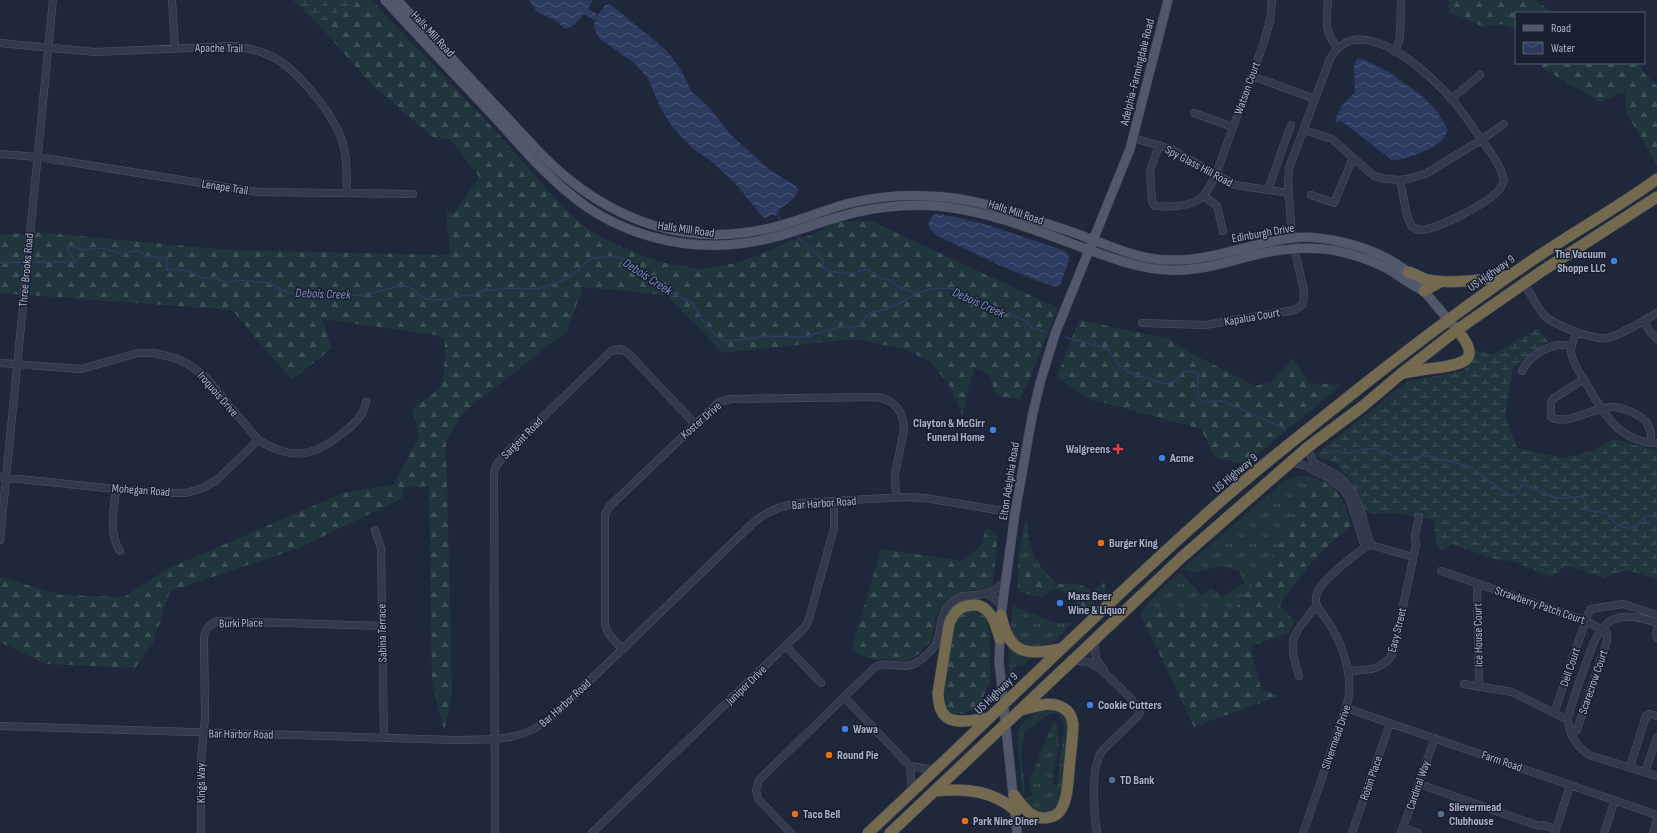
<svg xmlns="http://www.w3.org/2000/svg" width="1657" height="833" font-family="'Sofia Sans Condensed',sans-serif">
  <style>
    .grass { fill: url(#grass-tufts) }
    .forest { fill: url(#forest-firs) }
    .wetland { fill: url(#wetland-marsh) }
    .water { fill: url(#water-waves) }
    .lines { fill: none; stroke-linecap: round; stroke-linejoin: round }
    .stream { stroke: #2e3b60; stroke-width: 1.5 }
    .minor-casing { stroke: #4e5466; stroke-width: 8 }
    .major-casing { stroke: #3c4355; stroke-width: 10 }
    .highway-casing { stroke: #3b4153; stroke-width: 12 }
    .minor { stroke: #333a4b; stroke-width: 7 }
    .major { stroke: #51586c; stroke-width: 9 }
    .highway { stroke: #72694f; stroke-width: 11 }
    .shop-dot { fill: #3f7fe0; stroke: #181f30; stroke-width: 1.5 }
    .health-dot { fill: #e0444e; stroke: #181f30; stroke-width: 1.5 }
    .food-dot { fill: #e8710a; stroke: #181f30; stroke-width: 1.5 }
    .service-dot { fill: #5c6f8a; stroke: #181f30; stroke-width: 1.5 }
    .labels { text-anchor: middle; stroke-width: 3; stroke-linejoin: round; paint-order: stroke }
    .street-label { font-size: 12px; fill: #aeb4c8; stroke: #181f30 }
    .poi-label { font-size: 12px; font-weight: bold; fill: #aeb4c8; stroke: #181f30; text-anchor: start }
    .water-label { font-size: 13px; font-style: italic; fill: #7a8bb8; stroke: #181f30 }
  </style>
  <defs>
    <pattern id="grass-tufts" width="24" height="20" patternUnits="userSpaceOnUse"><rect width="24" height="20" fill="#21353c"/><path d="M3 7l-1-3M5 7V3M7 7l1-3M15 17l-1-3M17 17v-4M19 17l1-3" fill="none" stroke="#3f5057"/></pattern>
    <pattern id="forest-firs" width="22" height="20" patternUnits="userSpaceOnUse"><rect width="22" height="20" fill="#21353c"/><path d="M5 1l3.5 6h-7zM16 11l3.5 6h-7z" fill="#3f5057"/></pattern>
    <pattern id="wetland-marsh" width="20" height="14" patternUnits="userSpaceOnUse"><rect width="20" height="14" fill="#21353c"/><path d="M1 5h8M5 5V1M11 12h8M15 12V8" fill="none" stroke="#3f5057"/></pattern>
    <pattern id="water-waves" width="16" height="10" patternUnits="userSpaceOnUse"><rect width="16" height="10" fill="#2e3b60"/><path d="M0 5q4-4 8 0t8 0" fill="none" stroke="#4a5575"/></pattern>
  </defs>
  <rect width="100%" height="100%" fill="#1f273b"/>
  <path class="grass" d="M1298 476H1308L1285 537 1236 609 1140 613 1165 585 1180 573 1202 595 1211 588 1222 597 1244 583 1239 571 1222 566 1194 573 1182 569 1286 480Z
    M1025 521 1028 522C1027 545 1033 556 1047 574L1028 569 1018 561Z
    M1013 606 1056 623H1071C1064 632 1056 641 1046 646 1039 650 1031 650 1025 647 1008 640 1011 621 1013 606Z
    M1008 642 1023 655 1031 657 1021 668 1017 664 1009 678Z
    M1049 708 1063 712 1069 724 1062 796 1055 810 1038 814 1025 804 1024 798 1032 795 1029 779 1035 768 1053 721 1057 723 1059 745 1054 768 1053 784 1057 786 1064 725 1059 713 1048 714 1024 733 1021 754 1025 791 1023 794C1022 782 1015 738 1019 729 1024 718 1038 710 1049 708Z"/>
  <path class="forest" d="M356 0H372L390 20 492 127 563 207 590 231 621 247 660 262 700 269 736 263 769 251 789 241 812 235 836 222 871 221 1058 308 1029 381 1019 399 996 396 989 374 974 368 962 415 951 388 931 362 907 350 857 339 722 353 667 295 583 287 567 331 464 412 446 440 452 693 444 732 432 681 429 486 403 488 402 498 299 548 170 591 153 643 135 668 46 664 0 642V577L61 595 124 597 167 569 343 493 393 485 420 436 412 409 439 389 444 375 445 340 436 335 322 319 332 348 292 380 232 310 0 293V235L35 232 230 250 450 255 446 209 454 214 479 177 451 140 433 137 370 83 319 25Z
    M1448 0H1536L1553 13H1516V30L1501 24 1484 27 1450 12Z
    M1538 63H1640L1643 72 1657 86V165L1626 112 1625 91 1601 102 1547 71Z
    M1079 320 1170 339 1185 350 1255 386 1271 382 1293 358 1309 383 1342 385 1247 463H1241L1215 458 1201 429 1089 399 1057 377Z
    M1308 476 1332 485 1342 499 1351 525 1316 557 1279 605 1294 620 1290 633 1250 646 1261 689 1279 696 1194 727 1140 613 1236 608 1285 537Z
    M986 527 998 534 992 589 972 590 948 599 936 616 932 640 915 657 907 661H900L884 658 874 660 851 651 881 549 963 561 982 545Z
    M1018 561 1028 569 1047 574 1057 584C1071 584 1080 582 1092 591L1104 582 1106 591 1089 608 1078 605 1073 598 1063 591 1052 589 1042 597 1018 592Z
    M976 610 986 618 990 635V682L978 707 965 713 952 716 946 713 941 699 954 619 964 612Z"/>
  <path class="wetland" d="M293 0H356L319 25Z
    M1537 329 1548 341 1513 368 1505 415 1517 448 1563 458 1589 452 1615 439 1657 451V579L1626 570 1604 577 1566 566 1551 577 1513 561 1497 560 1452 544 1440 551 1435 539V520L1394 513 1365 514 1352 482 1336 463 1314 455 1409 381 1464 371 1476 349 1491 355Z"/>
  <path class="water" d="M529 0H593L588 9 598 15 605 5 610 4 666 50 679 67 692 92 708 106 731 135 771 171 796 186 798 190C797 199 785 205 778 210L779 213 774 216 773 214 766 218 762 216 734 182 711 161 692 148 671 125 660 107 648 78 634 63 599 38 595 31 594 24 596 21 584 14 574 25 565 29 556 21 537 12Z
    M1357 59 1365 60 1389 72 1422 96 1437 111 1448 130C1446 134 1444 138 1441 141 1432 150 1404 161 1392 160L1341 121 1337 123 1335 120 1343 103H1345L1355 92 1354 65Z
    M937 214 956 217 991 226 1065 251 1068 254 1069 260 1060 285 1056 287C1015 274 977 254 938 236L931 230 928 223 933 215Z"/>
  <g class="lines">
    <path class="stream" d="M777 215 782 221
      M794 234 820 256 823 261V268L828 271 839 273H854L865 269 869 270 880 278 889 280 897 286 917 293
      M30 262H75V260L67 250 69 246H75L79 249 84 250 101 248 122 254 134 251 139 252 149 257 167 258V270L178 269 189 271 202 278 219 279 226 283 241 280 268 283 287 292 300 295 316 292 341 295H366L401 285 411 288 425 299 442 300 450 299 455 296 471 295 486 289 495 291 500 288 538 289 566 279 577 271 591 258 616 256 626 260 658 281 665 289 692 303 699 315 714 334 719 338 728 341 769 336 804 337 840 327H857L869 314 897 305 917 293 932 289 949 288 959 291 983 303 1001 310 1028 322 1031 327 1045 332
      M0 263 24 262
      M1065 337 1108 349 1120 366 1128 372 1165 384 1175 381 1183 372 1192 371 1198 374V397L1203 402 1223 401 1286 429
      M1332 450C1336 451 1342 453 1347 453 1357 453 1363 447 1375 449 1396 453 1400 467 1423 455 1436 459 1460 462 1471 468 1485 475 1498 492 1512 495L1517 493 1522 485C1536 486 1544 497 1558 498 1566 499 1575 496 1583 497L1589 511 1607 513C1613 523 1623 531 1636 527 1641 519 1647 512 1657 518"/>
    <defs>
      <path id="minor" d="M172 0 175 48
        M1328 0C1327 21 1323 31 1338 48
        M0 43 95 52 235 46C248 48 262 51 273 57 298 70 336 117 343 144 348 161 346 177 347 193
        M1395 52 1400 38 1401 0
        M1252 76 1315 99
        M1451 99 1480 75
        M1194 113 1233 127
        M1304 130 1332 139 1374 176 1386 179 1400 180 1408 179 1427 173 1481 140 1504 124
        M1133 138 1171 149 1235 185 1289 193
        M1159 145 1150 171 1152 202 1155 206C1162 207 1170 206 1177 206 1202 203 1206 196 1216 174L1262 48 1270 21 1272 0
        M0 154 38 157 258 192 413 194
        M1268 190 1291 125
        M1311 195 1334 203 1353 158
        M1204 196 1217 206 1223 231
        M1524 283C1530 293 1536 305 1544 315 1553 325 1593 340 1607 338 1622 335 1643 321 1657 313
        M1644 321 1650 332 1657 339
        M1142 323 1205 325 1295 310 1303 304 1304 291 1292 238 1288 182 1289 168 1330 59C1359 6 1432 75 1456 104 1464 114 1471 125 1479 136 1488 150 1501 164 1504 181 1503 183 1501 186 1500 189 1487 204 1440 228 1421 230 1418 230 1415 228 1412 227L1407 216 1400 180
        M1577 332C1574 338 1571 345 1571 352 1572 363 1581 374 1586 383 1602 411 1619 443 1657 443
        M0 363 81 369 138 353H154L175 358 188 364 206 377 258 440C292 460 312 458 343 433 354 424 363 417 366 402
        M1522 371C1527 359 1541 350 1553 346 1559 344 1565 345 1572 346
        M1584 379 1554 398 1551 402V417C1567 427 1596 405 1615 407 1625 408 1639 415 1646 421L1651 432V442
        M1308 447 1313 462C1321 468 1332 471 1340 477 1361 494 1362 522 1371 545
        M1291 462 1303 465 1329 478 1344 490 1350 500 1365 547
        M0 477 116 489 174 493H186L203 488 218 479 258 440
        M116 489C114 510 108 532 120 551
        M375 530 381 548 384 738
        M0 540 53 0
        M1441 571 1586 621 1607 633V641L1577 730 1571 734
        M1477 584 1479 687
        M986 594 993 597 1002 606
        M1657 623C1607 606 1599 625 1584 669 1578 685 1572 702 1568 719 1569 735 1576 746 1589 755L1657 776
        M1657 630 1656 635 1657 638
        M1094 640 1096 659 1104 670
        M786 646 821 683
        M622 649 608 633 605 624V514L610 506 719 402 731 399 877 397C895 400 904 412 904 430L895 474 896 497
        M1072 661C1078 661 1085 660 1090 663 1104 670 1132 698 1140 711L1139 715 1103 750C1089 768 1094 811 1097 833
        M1348 671C1366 670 1383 671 1393 653L1416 545 1415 536 1419 517
        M1299 676C1286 637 1293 636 1317 605
        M1464 684 1512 692 1562 717 1568 719
        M844 697 910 766 934 770
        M1346 708 1657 815
        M1554 713 1588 614 1591 609 1623 604 1657 615
        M0 726 454 740C492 739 520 743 552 717L753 523C767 511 782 505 800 503L904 497 925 498 1015 513
        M910 766 912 791
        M1630 767 1646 716 1649 714 1657 716
        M1645 772 1657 737
        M1419 784 1539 826 1544 825 1556 829
        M1403 828 1418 833
        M201 833V759L205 719 204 638C205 629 210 623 219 621L382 626
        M495 833 494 473 496 466 505 454 611 351 620 349 627 352 695 424
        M592 833 805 627 809 619 834 528V502
        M791 833 758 799 756 790 759 780 874 668C887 659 902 671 916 663 923 659 934 649 937 641 942 628 939 615 950 604 964 591 974 598 987 593 994 591 1000 586 1005 582
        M1303 833 1346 708C1355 680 1344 647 1329 623 1325 617 1320 612 1317 605 1315 601 1316 595 1318 591 1324 578 1353 557 1365 547L1371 545 1413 557
        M1352 833 1390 723
        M1401 833 1435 738
        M1555 833 1570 785
        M1604 833 1615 800
        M1653 833 1657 820"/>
      <path id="major" d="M385 0C419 37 454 74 489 111 515 139 540 170 570 194 617 234 684 252 745 243 784 238 819 221 857 212 884 206 911 204 938 206 990 211 1040 232 1089 250 1115 259 1140 269 1168 270 1199 272 1229 261 1259 254 1305 244 1341 246 1384 267 1398 274 1410 285 1424 291
        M397 0 542 155C606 220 688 251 778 226 802 220 826 209 850 203 876 197 903 194 929 196 967 197 1000 208 1035 220 1054 226 1074 232 1093 240 1118 249 1142 260 1170 260 1211 261 1250 244 1290 238 1320 234 1364 245 1390 260 1402 267 1419 278 1424 291L1457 330
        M1017 833 999 661 1001 615 1015 513 1032 417 1040 383 1055 334 1130 149 1168 0"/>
      <path id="highway" d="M1408 272C1414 273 1419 277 1425 279 1451 285 1481 280 1507 276
        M1424 291 1440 282
        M1404 373C1415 371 1425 369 1436 368 1464 364 1483 360 1457 330
        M1001 615C1009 655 1026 655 1061 649
        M989 718C963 721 939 730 938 693L949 624C954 612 960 605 974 605 977 605 982 606 985 609 994 616 997 629 1000 639
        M935 791C964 788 993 790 1016 811
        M1014 795C1023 807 1032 822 1050 817 1057 816 1062 810 1064 803 1069 791 1068 774 1070 761 1071 749 1073 736 1073 724 1072 718 1070 712 1065 709 1051 699 1035 707 1021 710
        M868 833C980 729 1088 620 1202 518 1245 478 1292 442 1337 406 1403 353 1470 302 1540 255 1579 229 1620 206 1657 179
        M890 833 1182 557 1308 447 1363 406 1402 373 1457 330 1542 271 1657 197"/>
    </defs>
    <use href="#minor" class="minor-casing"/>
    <use href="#major" class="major-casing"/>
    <use href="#highway" class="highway-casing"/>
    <use href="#minor" class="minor"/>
    <use href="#major" class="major"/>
    <use href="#highway" class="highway"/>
  </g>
  <g class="shop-dot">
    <circle cx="1614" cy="261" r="4"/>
    <circle cx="993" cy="430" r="4"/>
    <circle cx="1162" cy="458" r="4"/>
    <circle cx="1060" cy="603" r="4"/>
    <circle cx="1090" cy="705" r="4"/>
    <circle cx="845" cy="729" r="4"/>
  </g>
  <path class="health-dot" d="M1116 443h4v4h4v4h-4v4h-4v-4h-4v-4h4z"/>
  <g class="food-dot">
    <circle cx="1101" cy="543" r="4"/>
    <circle cx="829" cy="755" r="4"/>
    <circle cx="795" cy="814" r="4"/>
    <circle cx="965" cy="821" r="4"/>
  </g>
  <g class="service-dot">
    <circle cx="1112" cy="780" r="4"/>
    <circle cx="1441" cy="814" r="4"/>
  </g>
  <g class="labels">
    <g class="street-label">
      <text transform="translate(433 34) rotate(47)" y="4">Halls Mill Road</text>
      <text transform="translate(219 48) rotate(1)" y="4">Apache Trail</text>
      <text transform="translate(1137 72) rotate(-76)" y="4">Adelphia-Farmingdale Road</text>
      <text transform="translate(1247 88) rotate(-70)" y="4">Watson Court</text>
      <text transform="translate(1199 166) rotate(28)" y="4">Spy Glass Hill Road</text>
      <text transform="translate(225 187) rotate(9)" y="4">Lenape Trail</text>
      <text transform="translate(1016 212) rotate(18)" y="4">Halls Mill Road</text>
      <text transform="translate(686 229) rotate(8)" y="4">Halls Mill Road</text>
      <text transform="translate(1263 233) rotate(-10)" y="4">Edinburgh Drive</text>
      <text transform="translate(26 270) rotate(-85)" y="4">Three Brooks Road</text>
      <text transform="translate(1491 273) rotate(-35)" y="4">US Highway 9</text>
      <text transform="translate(1252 317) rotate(-10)" y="4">Kapalua Court</text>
      <text transform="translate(218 394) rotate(49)" y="4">Iroquois Drive</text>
      <text transform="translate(701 420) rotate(-41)" y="4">Koster Drive</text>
      <text transform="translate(522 438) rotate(-45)" y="4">Sargent Road</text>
      <text transform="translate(1235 473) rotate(-40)" y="4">US Highway 9</text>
      <text transform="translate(1009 481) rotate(-81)" y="4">Elton Adelphia Road</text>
      <text transform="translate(141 490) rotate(4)" y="4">Mohegan Road</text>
      <text transform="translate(824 503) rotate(-4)" y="4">Bar Harbor Road</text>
      <text transform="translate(1540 605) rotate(19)" y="4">Strawberry Patch Court</text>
      <text transform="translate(241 623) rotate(-1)" y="4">Burki Place</text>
      <text transform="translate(1397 630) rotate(-76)" y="4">Easy Street</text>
      <text transform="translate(382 633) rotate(-91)" y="4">Sabina Terrace</text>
      <text transform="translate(1478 635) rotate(-91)" y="4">Ice House Court</text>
      <text transform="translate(1570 667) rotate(-71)" y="4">Dell Court</text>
      <text transform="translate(1593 682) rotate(-71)" y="4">Scarecrow Court</text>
      <text transform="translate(746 685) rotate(-44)" y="4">Juniper Drive</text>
      <text transform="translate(996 693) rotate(-44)" y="4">US Highway 9</text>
      <text transform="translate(565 703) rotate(-42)" y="4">Bar Harbor Road</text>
      <text transform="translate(241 734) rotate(1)" y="4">Bar Harbor Road</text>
      <text transform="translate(1336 737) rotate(-71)" y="4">Silvermead Drive</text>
      <text transform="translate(1502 761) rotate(19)" y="4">Farm Road</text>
      <text transform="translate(1371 778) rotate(-71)" y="4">Robin Place</text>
      <text transform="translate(201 783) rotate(-90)" y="4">Kings Way</text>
      <text transform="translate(1418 785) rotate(-71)" y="4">Cardinal Way</text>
    </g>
    <g class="poi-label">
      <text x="1606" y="258" text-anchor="end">The Vacuum<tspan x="1606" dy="14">Shoppe LLC</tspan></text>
      <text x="985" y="427" text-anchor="end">Clayton &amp; McGirr<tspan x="985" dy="14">Funeral Home</tspan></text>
      <text x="1110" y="453" text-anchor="end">Walgreens</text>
      <text x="1170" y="462">Acme</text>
      <text x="1109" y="547">Burger King</text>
      <text x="1068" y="600">Maxs Beer<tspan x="1068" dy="14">Wine &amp; Liquor</tspan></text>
      <text x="1098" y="709">Cookie Cutters</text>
      <text x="853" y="733">Wawa</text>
      <text x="837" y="759">Round Pie</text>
      <text x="1120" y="784">TD Bank</text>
      <text x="1449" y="811">Silevermead<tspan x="1449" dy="14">Clubhouse</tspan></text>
      <text x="803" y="818">Taco Bell</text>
      <text x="973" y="825">Park Nine Diner</text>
    </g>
    <g class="water-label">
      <text transform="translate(648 276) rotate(33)" y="5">Debois Creek</text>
      <text transform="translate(323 293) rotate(2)" y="5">Debois Creek</text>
      <text transform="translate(979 302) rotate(24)" y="5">Debois Creek</text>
    </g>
  </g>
  <rect x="1515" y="12" width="130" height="52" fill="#181f30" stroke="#545b6d"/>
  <rect x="1523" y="25" width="20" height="6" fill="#51586c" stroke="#545b6d"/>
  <text x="1551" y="32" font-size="12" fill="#aeb4c8">Road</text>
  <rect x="1523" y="42" width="20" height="12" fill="url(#water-waves)" stroke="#545b6d"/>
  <text x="1551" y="52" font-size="12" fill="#aeb4c8">Water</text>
</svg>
